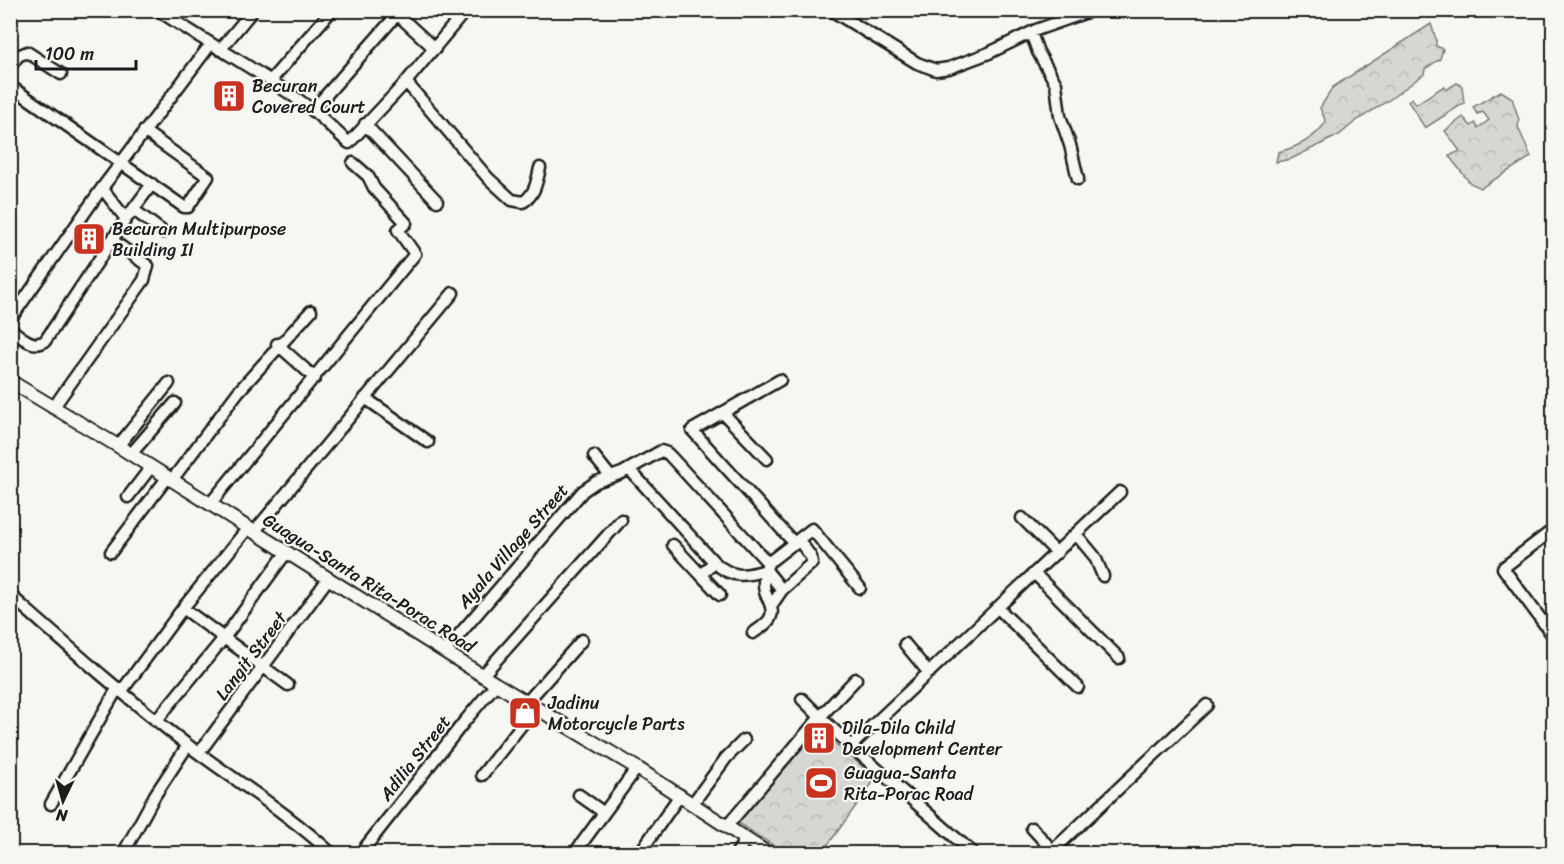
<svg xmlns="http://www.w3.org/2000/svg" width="1564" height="864" font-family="Sriracha,sans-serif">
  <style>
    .forest { fill: url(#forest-crowns); stroke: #797977; stroke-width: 1.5 }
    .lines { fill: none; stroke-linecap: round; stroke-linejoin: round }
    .stream { stroke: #727271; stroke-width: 2 }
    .minor-casing { stroke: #1c1c1c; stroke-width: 15 }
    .major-casing { stroke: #1c1c1c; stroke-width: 16 }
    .minor { stroke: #f6f6f2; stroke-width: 10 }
    .major { stroke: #f6f6f2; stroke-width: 12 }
    .labels { text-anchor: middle; stroke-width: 4.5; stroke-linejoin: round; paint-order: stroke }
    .poi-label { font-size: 18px; fill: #1c1c1c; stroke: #f6f6f2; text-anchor: start }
    .street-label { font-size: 18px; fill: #1c1c1c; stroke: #f6f6f2 }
  </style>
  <defs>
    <pattern id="forest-crowns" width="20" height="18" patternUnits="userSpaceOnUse" patternTransform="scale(1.5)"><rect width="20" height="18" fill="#d6d6d2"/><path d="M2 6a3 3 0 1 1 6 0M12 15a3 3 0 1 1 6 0" fill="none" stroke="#b7b7b4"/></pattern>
  </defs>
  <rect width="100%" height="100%" fill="#f6f6f2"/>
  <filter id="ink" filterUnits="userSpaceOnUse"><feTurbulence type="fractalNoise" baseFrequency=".0167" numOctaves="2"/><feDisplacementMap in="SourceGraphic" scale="12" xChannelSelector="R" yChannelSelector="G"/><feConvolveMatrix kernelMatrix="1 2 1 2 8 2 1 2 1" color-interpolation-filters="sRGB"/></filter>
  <g filter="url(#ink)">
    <path class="forest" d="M1431 24 1436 39V46L1443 49 1440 59 1425 69 1424 74 1389 100 1356 121 1339 135 1291 159 1276 162 1278 152C1298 147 1314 139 1326 122L1320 108 1333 87Z
      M1457 83 1462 86 1464 103 1425 128 1408 101 1412 98 1416 104 1444 86 1446 90Z
      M1501 91 1512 98 1519 120 1518 127 1531 157 1481 188 1470 183 1449 156 1460 151 1445 131 1463 117 1471 126 1475 123 1478 128 1489 120 1483 112 1477 114 1473 107Z
      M816 727 876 778 822 853H785L737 822Z"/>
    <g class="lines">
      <path class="stream" d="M1037 37 1059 27"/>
      <defs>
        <path id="minor" d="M158 10C208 44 263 72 311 109 324 119 336 132 349 143L406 82 466 10
          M831 10 917 63 936 70 949 68 989 53 1036 30 1093 10
          M397 14 435 49
          M1031 33 1038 52 1056 84 1060 116 1070 145 1078 179
          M220 50 253 10
          M10 67 18 56 27 52 61 74
          M271 80 332 10
          M406 82 488 178 512 200 523 202C535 195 537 181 540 168
          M10 86 184 207H188L208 177 144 131
          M313 110 401 10
          M365 124 437 201
          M102 188 126 219
          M134 210 163 232
          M10 320 102 188 210 45
          M10 329C21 336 32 349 45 341L126 219 152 184
          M277 344 315 378
          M780 380 692 430 795 544
          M365 398 428 442
          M53 408 144 280 148 266 112 240
          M723 413 767 459
          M118 446 169 383
          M131 454 175 403
          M594 456 610 476
          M629 469 714 562
          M172 480 238 392 311 311
          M128 497 151 467
          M210 504 415 254 398 230 406 223 374 188 368 176 353 163
          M1022 518 1057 553
          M1554 529 1503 568 1554 637
          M254 532 453 293
          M1076 534 1095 557 1103 576
          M673 545 701 575
          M111 552 167 478
          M768 563 812 529 860 588
          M1034 573 1119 658
          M10 595C68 646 125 697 185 743 234 780 287 812 332 854
          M720 595 701 575 714 562C731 578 744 577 766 570L782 590
          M771 606 782 590 812 563 811 557 799 540
          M183 608 288 685
          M998 608 1078 687
          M905 644 929 673
          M445 651 583 491 596 482 622 473 661 451 667 453 671 457 768 563C765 571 763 583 765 592 768 600 774 608 771 616 769 623 759 629 753 633
          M483 675 621 520
          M856 679 820 717 851 746 974 854
          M121 692 183 608 248 528
          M527 702 582 640
          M156 721 224 638 286 553
          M851 746 1120 492
          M199 753 328 579
          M482 775 535 708
          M579 795 603 812
          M693 803 726 758 744 740
          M51 804 117 689
          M727 826 820 717 802 699
          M1032 828 1052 850
          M123 854 155 795 188 745
          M360 854 464 722 496 684
          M574 854 637 768
          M639 854 680 795
          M736 854 746 839
          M1049 854 1207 705"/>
        <path id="major" d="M10 381 118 446 496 684 637 768 769 854"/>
      </defs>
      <use href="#minor" class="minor-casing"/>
      <use href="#major" class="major-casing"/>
      <use href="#minor" class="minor"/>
      <use href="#major" class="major"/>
    </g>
  </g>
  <defs>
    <symbol id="building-square" viewBox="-11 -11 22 22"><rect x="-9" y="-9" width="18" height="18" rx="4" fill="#c8321e" stroke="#f6f6f2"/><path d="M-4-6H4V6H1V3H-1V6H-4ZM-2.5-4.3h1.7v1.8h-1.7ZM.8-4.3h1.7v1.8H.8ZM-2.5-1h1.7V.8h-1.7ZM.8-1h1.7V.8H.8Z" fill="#fff"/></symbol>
    <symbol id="shop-square" viewBox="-11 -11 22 22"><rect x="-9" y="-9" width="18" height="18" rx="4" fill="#c8321e" stroke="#f6f6f2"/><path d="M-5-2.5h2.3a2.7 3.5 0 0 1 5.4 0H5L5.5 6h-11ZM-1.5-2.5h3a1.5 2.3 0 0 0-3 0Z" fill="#fff"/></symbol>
    <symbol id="stadium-square" viewBox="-11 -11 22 22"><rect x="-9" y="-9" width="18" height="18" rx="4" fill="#c8321e" stroke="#f6f6f2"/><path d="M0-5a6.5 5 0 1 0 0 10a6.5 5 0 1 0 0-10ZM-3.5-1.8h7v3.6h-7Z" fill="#fff"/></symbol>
  </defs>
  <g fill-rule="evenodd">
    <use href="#building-square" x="210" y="77" width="38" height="38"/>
    <use href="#building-square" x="70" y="220" width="38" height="38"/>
    <use href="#shop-square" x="506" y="694" width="38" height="38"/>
    <use href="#building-square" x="800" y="719" width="38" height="38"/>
    <use href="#stadium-square" x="802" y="764" width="38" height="38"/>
  </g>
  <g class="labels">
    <g class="poi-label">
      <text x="252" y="92">Becuran<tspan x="252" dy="21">Covered Court</tspan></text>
      <text x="112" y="235">Becuran Multipurpose<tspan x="112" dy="21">Building II</tspan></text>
      <text x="548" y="709">Jadinu<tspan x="548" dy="21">Motorcycle Parts</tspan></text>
      <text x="842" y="734">Dila-Dila Child<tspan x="842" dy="21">Development Center</tspan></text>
      <text x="844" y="779">Guagua-Santa<tspan x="844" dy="21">Rita-Porac Road</tspan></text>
    </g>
    <g class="street-label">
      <text transform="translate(513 546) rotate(-49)" y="6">Ayala Village Street</text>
      <text transform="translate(369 583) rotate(32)" y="6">Guagua-Santa Rita-Porac Road</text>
      <text transform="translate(251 656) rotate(-53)" y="6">Langit Street</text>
      <text transform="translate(415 758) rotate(-52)" y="6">Adilia Street</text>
    </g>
  </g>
  <rect width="1564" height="864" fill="none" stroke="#f6f6f2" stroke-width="36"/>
  <rect x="18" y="18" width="1528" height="828" fill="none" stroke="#1c1c1c" stroke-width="2" filter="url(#ink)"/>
  <g transform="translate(63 801) rotate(185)" stroke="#f6f6f2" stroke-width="4.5" paint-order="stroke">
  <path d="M0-4.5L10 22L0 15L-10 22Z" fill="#1c1c1c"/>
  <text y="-9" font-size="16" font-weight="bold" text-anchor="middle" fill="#1c1c1c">N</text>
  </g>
  <path d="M36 60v9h100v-9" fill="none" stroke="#1c1c1c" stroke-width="3"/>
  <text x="45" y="60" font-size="18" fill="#1c1c1c" stroke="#f6f6f2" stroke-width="4.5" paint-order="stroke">100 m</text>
</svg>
